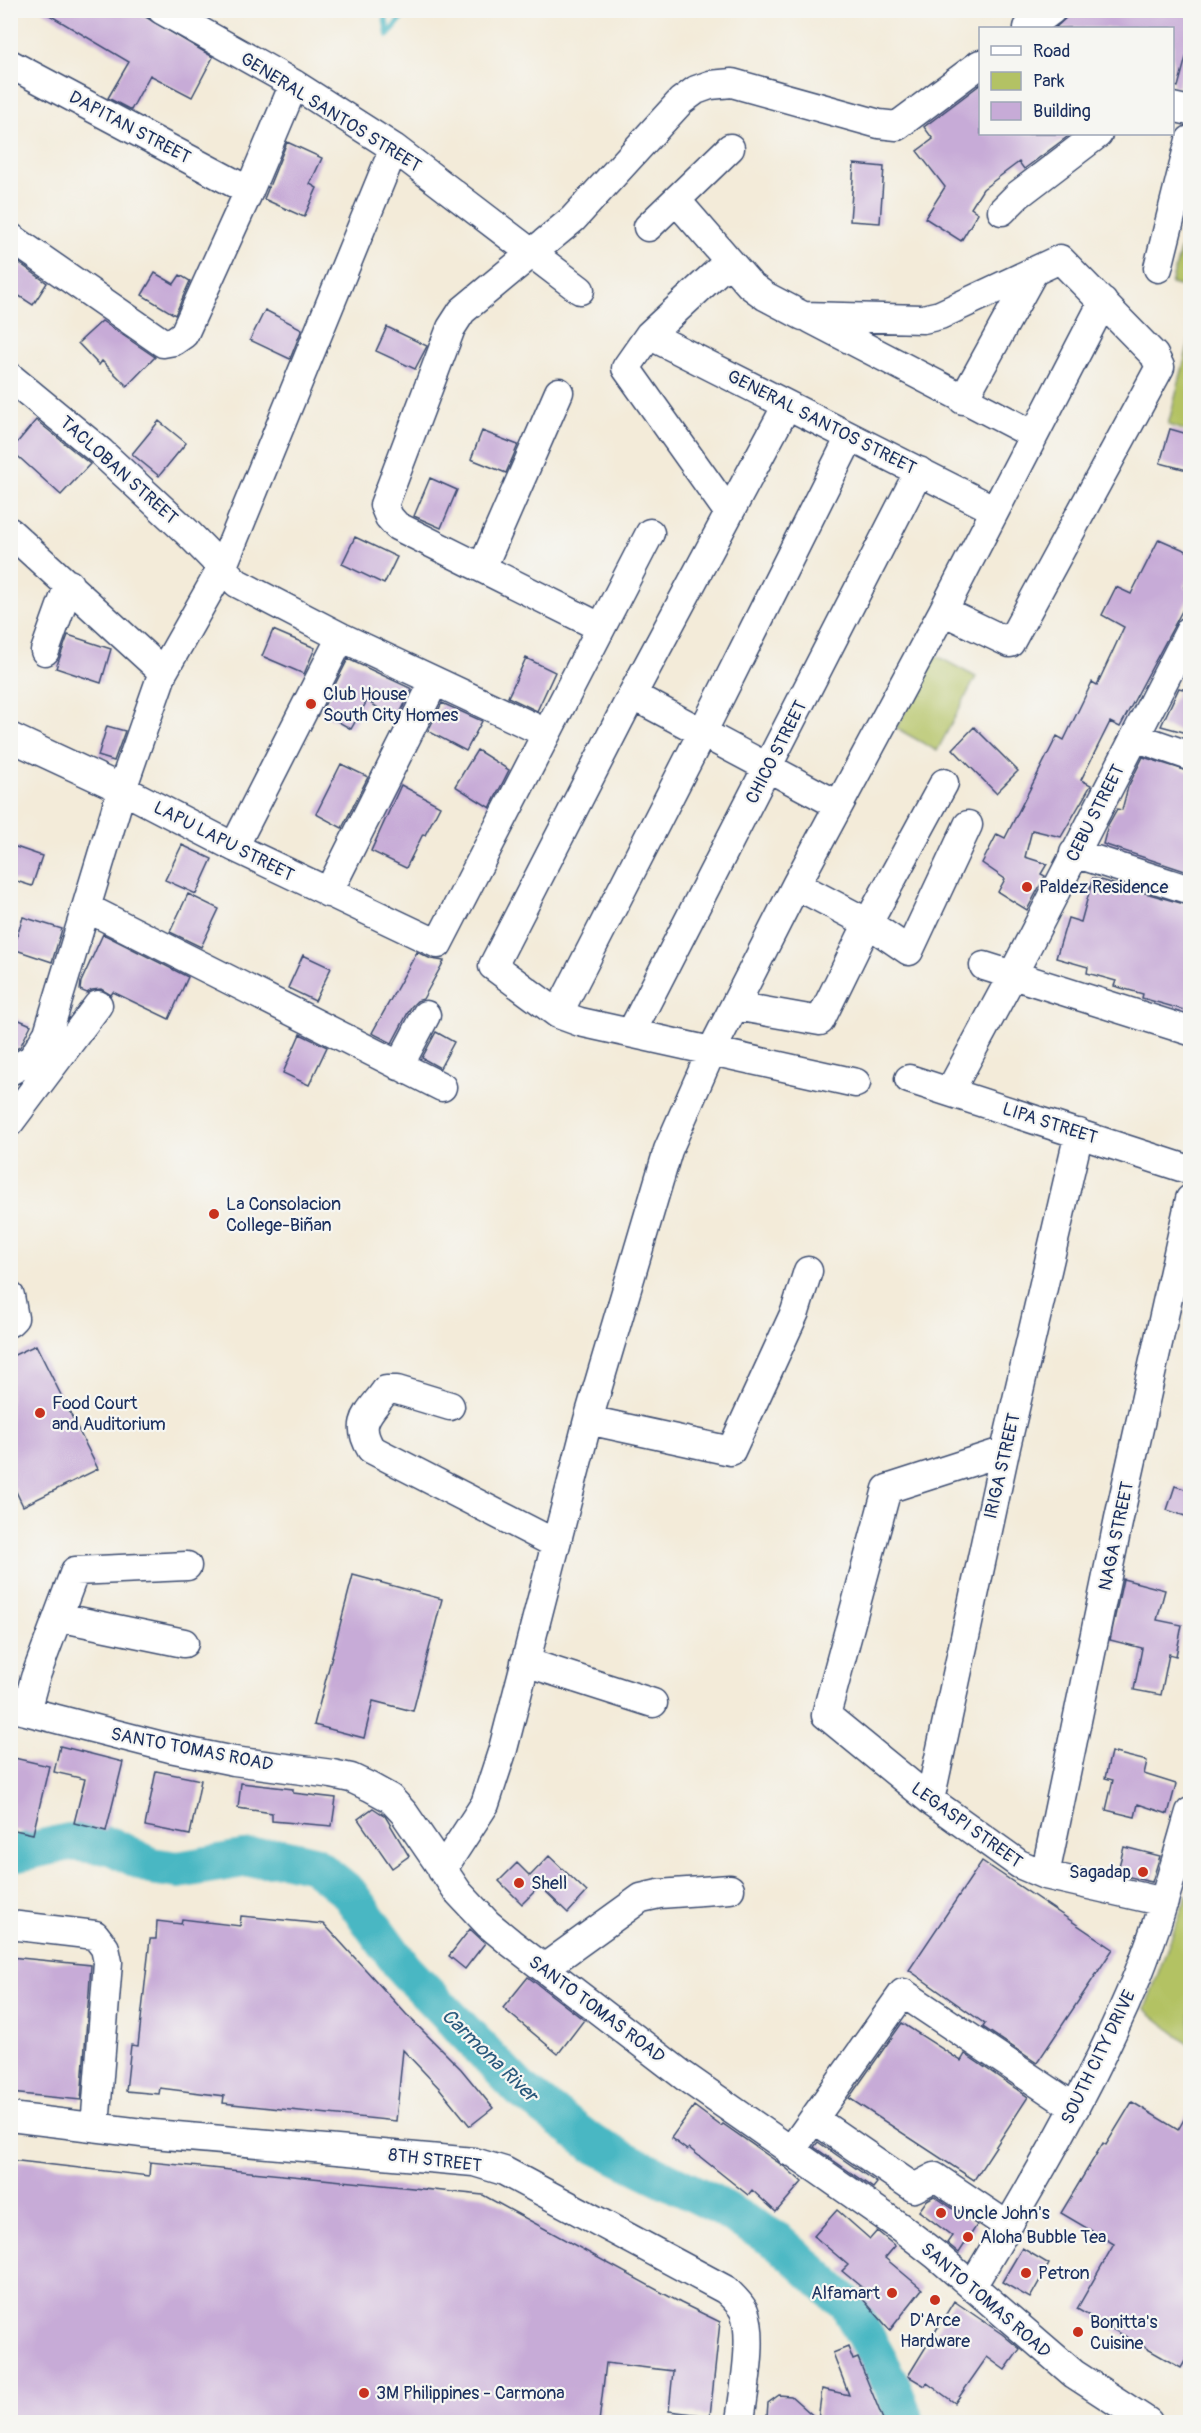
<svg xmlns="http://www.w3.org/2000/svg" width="1201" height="2433" font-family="Pangolin,sans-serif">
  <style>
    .green { fill: #b3c264; stroke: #677861; stroke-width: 1.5 }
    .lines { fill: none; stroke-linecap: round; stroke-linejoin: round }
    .stream { stroke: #49b7c3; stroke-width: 6 }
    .river { stroke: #49b7c3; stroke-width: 38 }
    .building { fill: #c7abd7 }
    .minor-casing { stroke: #3b4b70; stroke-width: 31 }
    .minor { stroke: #fff; stroke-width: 28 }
    .poi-dot { fill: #c8321e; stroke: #f6f6f2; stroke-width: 2 }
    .labels { text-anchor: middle; stroke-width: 4.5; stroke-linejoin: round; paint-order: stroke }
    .street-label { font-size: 18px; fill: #1b2f5e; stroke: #f6f6f2 }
    .poi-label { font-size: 18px; fill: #1b2f5e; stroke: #f6f6f2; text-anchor: start }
    .water-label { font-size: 20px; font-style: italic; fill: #29587c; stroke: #f6f6f2 }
  </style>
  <rect width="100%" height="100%" fill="#f6f6f2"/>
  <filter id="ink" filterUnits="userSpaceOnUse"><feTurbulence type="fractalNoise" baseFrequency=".0167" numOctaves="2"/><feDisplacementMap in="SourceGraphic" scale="12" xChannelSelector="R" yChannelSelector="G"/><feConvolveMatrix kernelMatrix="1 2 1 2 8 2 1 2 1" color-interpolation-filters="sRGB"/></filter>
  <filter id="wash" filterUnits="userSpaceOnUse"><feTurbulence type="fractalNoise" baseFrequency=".008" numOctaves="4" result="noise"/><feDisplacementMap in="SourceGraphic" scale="24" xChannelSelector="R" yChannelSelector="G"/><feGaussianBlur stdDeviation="1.35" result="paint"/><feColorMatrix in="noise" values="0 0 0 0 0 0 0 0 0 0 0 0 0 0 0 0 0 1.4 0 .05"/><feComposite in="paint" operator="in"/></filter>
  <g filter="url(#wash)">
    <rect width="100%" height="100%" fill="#f3ebd9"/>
    <path class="green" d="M1184 236 1190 238V289L1171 284Z
      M1190 339V432L1168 425Z
      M935 655 976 677 937 751 896 728Z
      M1187 1895 1190 1896V2045L1145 2009Z"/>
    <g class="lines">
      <path class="stream" d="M384 10 388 35 408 10"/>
      <path class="river" d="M10 1853H19L69 1842 111 1846 151 1866 178 1870 243 1859 283 1857 313 1864 348 1892 404 1969 520 2089 593 2144 709 2201 779 2242 848 2305 891 2383 906 2422"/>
    </g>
    <g id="blocks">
      <path class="building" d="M41 10H134L213 57 192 97 150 75 131 110 108 98 129 62Z
        M1068 10H1191V39L1178 87 1173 86V28H1055L1067 17Z
        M981 84V134H1071L1024 169 1019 162 983 189 971 208 978 213 961 241 925 218 945 187 917 151 933 139 924 127Z
        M287 142 322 158 310 184 317 188 304 217 264 199Z
        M854 164 884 167 880 223 850 221Z
        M18 262 47 283 33 305 10 290V274Z
        M155 273 174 284 180 275 190 281 175 315 142 295Z
        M265 310 302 329 290 359 250 340Z
        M102 321 155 357 127 386 102 361 99 365 78 343Z
        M387 327 427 346 415 369 376 351Z
        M36 420 90 464 61 495 11 450Z
        M159 421 186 443 159 476 132 454Z
        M1170 429 1191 435V471L1160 463Z
        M482 431 518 445 506 473 471 459Z
        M430 478 457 490 441 528 414 516Z
        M355 537 397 557 384 584 342 564Z
        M1159 539 1191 553V571L1184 587 1191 591V594L1120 727 1110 722 1081 780 1091 785 1061 837 1032 830 1025 857 1047 864 1041 874 1045 876 1027 910 998 892 1005 879 982 863 997 834 1005 838 1057 736 1064 740 1092 682 1097 685 1124 627 1102 615 1116 587 1131 594Z
        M273 630 315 648 304 674 262 656Z
        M68 635 111 649 101 683 56 668Z
        M526 658 555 672 537 711 508 697Z
        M348 659 412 689 397 719 367 701 351 729 321 712Z
        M1179 688 1191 691V734L1161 726Z
        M442 703 482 721 466 751 428 731Z
        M107 726 125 731 114 761 98 756Z
        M974 727 1018 771 996 793 953 749Z
        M477 750 509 770 490 808 455 786Z
        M1143 757 1191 772V873L1103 844 1108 825 1117 809 1122 810 1128 787Z
        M341 764 368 777 342 828 316 814Z
        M401 785 440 806 425 835 423 834 406 868 371 851Z
        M10 845 42 856 32 886 10 879Z
        M182 845 212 859 196 894 165 880Z
        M1093 878 1191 906V1012L1142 998 1143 994 1114 986 1116 981 1087 973 1088 967 1056 958 1068 918 1081 922Z
        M188 894 219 909 201 947 170 932Z
        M23 917 62 929 52 962 13 949Z
        M103 934 188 977 169 1019 113 992 111 995 101 989 92 990 87 993 80 990 81 982Z
        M417 952 431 959 444 961 423 999 417 1001 411 1007 392 1043 372 1033Z
        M303 955 331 968 315 1001 288 988Z
        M10 1016 31 1025 20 1047 10 1052Z
        M436 1032 454 1042 440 1068 422 1058Z
        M300 1034 327 1047 309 1085 283 1073Z
        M36 1345 98 1469 23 1506 10 1479V1357Z
        M1175 1486 1191 1491V1518L1167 1510Z
        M353 1575 442 1599 413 1711 373 1701 364 1738 314 1725Z
        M1123 1579 1165 1590 1157 1620 1182 1625 1176 1656 1169 1654 1161 1695 1134 1690 1142 1648 1110 1640Z
        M60 1746 123 1762 106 1831 74 1823 85 1779 54 1772Z
        M1111 1752 1147 1761 1144 1774 1176 1784 1168 1814 1138 1804 1135 1817 1106 1810 1113 1780 1105 1778Z
        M10 1757 49 1766 33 1834 10 1829Z
        M156 1771 201 1780 190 1835 145 1826Z
        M241 1783 293 1789V1793L336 1798 332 1826 272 1821V1813L238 1808Z
        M373 1808 385 1816 409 1856 392 1868 358 1819Z
        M1124 1847 1160 1856 1152 1882 1117 1874Z
        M549 1856 587 1892 568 1913 540 1886 522 1904 499 1881 517 1863 530 1876Z
        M982 1861 1113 1949 1037 2063 983 2027 985 2024 909 1970Z
        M241 1916 324 1924 406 2014 461 2069 493 2108 470 2126 440 2089 403 2050 396 2121 223 2103 224 2096 160 2088 159 2094 126 2091 131 2045 138 2046 150 1939H156L157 1921 181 1924 182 1919 240 1926Z
        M470 1929 485 1943 465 1969 449 1956Z
        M10 1957 91 1965 81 2100 10 2093Z
        M528 1977 584 2020 558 2054 503 2008Z
        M902 2023 961 2061 965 2054 1028 2097 974 2180 849 2098Z
        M1132 2102 1178 2130 1191 2107V2351L1181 2368 1077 2309 1114 2244 1061 2213 1103 2143 1106 2145Z
        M694 2106 721 2126 723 2124 786 2168 802 2182 776 2212 752 2190 748 2195 689 2148 687 2150 671 2138Z
        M818 2142 877 2183 873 2188 814 2147Z
        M10 2160 149 2176 150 2162 483 2195 681 2303 720 2322 710 2416 669 2411 673 2371 606 2363 599 2422H10Z
        M934 2196 977 2225 959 2253 947 2243 952 2236 919 2211 927 2200Z
        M837 2210 870 2239 877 2231 895 2246 885 2258 922 2289 890 2330 861 2297 866 2291 842 2271 848 2265 814 2236Z
        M1022 2248 1049 2264 1030 2298 1002 2282Z
        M954 2301 1002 2334 1020 2349 1005 2370 987 2357 955 2403 927 2383 925 2386 908 2376Z
        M848 2347 853 2360 858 2358 884 2422H770L767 2416 768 2403 779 2395 791 2396 818 2420 822 2389 849 2395 833 2353Z"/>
    </g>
  </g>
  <g filter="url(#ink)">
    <use href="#blocks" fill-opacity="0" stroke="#3b4b70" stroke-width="1.5"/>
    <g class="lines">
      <defs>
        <path id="minor" d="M162 10 294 84 394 148 580 290
          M1028 28 1052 10
          M10 64 249 191
          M1172 107 1190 111
          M676 200 750 285 765 296 803 316 923 319 940 315 1060 259 1154 355 1160 367 1010 643 943 611
          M1002 211 1018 195 1098 134
          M648 227 730 148
          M10 237 163 343 174 341 184 334 249 191 294 84
          M1158 268 1190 140
          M811 319 1034 435
          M649 335 995 510
          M10 377 101 452 188 533 237 583 341 637 546 733
          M963 400 1034 271
          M787 405 632 695 493 966 558 1014 580 1022 856 1083
          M729 513 626 368 649 335 729 261
          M10 532 163 672
          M482 568 559 392
          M600 627 397 526 389 517 384 505 451 328 462 311 573 219 681 101 696 90 710 85 732 83 879 124 897 126 980 64
          M45 651 69 584
          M632 695 838 805
          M10 737 122 789 234 847 438 944 650 533
          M1135 737 1190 756
          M234 847 341 637
          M1074 853 1190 890
          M796 885 868 923 909 951 968 825
          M328 893 434 682
          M87 908 442 1087
          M984 966 1190 1031
          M735 1006 820 1021 868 923 944 783
          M558 1014 702 733 850 437
          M631 1033 919 471
          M399 1066 426 1015
          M10 1071 32 1059 48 1033 122 789 163 672 222 568 394 148
          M909 1079 1190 1170
          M950 1091 1012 976 1190 630
          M10 1122 98 1005
          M10 1296 14 1318 10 1322
          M450 1406 397 1390H386C370 1413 354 1421 371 1449L556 1544
          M588 1420 731 1451 795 1312 808 1271
          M1005 1451 887 1489 826 1715 930 1800 1019 1864 1045 1875 1164 1902
          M58 1617 184 1643
          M525 1662 653 1703
          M10 1707 170 1748 234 1761 332 1774 351 1778 370 1787 390 1798 404 1813 458 1892 488 1924 511 1943 684 2076 900 2227 936 2255 1074 2374 1148 2422
          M26 1711 35 1678 75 1571 187 1566
          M930 1800 1005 1451 1079 1133
          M442 1870 485 1804 503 1749 588 1420 668 1150 711 1052 796 885 943 611 1103 302
          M1045 1875 1119 1518 1190 1199
          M10 1925 95 1935 105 1948 108 1962 95 2127
          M544 1968 641 1898 659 1894 730 1889
          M10 2117 142 2133 474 2162 504 2171 726 2290C732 2296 740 2303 744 2311 755 2337 743 2394 740 2422
          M814 2119 914 2188 935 2177 1008 2226
          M790 2152 903 1993 1075 2108
          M972 2286C1032 2186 1092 2085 1137 1977 1159 1923 1174 1867 1190 1812"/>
      </defs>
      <use href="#minor" class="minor-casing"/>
      <use href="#minor" class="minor"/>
    </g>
  </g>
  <g class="poi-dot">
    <circle cx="311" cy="704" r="6"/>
    <circle cx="1027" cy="887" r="6"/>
    <circle cx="214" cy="1214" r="6"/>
    <circle cx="40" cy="1413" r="6"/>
    <circle cx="1143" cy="1872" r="6"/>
    <circle cx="519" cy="1883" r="6"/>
    <circle cx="941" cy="2213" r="6"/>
    <circle cx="968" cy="2237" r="6"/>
    <circle cx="1026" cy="2273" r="6"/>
    <circle cx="892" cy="2293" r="6"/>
    <circle cx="935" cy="2300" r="6"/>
    <circle cx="1078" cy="2332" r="6"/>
    <circle cx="364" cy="2393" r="6"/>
  </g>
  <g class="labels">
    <g class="street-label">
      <text transform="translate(331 112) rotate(32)" y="6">GENERAL SANTOS STREET</text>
      <text transform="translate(130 127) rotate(28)" y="6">DAPITAN STREET</text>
      <text transform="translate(822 422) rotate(27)" y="6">GENERAL SANTOS STREET</text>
      <text transform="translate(119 470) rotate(42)" y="6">TACLOBAN STREET</text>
      <text transform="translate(776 752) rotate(-63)" y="6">CHICO STREET</text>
      <text transform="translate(1095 813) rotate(-63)" y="6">CEBU STREET</text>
      <text transform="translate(224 841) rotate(27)" y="6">LAPU LAPU STREET</text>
      <text transform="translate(1050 1123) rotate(18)" y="6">LIPA STREET</text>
      <text transform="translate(1002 1466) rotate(-77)" y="6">IRIGA STREET</text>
      <text transform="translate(1116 1536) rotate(-78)" y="6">NAGA STREET</text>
      <text transform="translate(192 1749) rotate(11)" y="6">SANTO TOMAS ROAD</text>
      <text transform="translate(967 1825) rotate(36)" y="6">LEGASPI STREET</text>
      <text transform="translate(597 2009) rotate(37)" y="6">SANTO TOMAS ROAD</text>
      <text transform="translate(1098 2057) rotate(-64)" y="6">SOUTH CITY DRIVE</text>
      <text transform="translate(435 2160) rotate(7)" y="6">8TH STREET</text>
      <text transform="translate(986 2300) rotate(41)" y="6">SANTO TOMAS ROAD</text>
    </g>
    <g class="poi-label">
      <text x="323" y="700">Club House<tspan x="323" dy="21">South City Homes</tspan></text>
      <text x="1039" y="893">Paldez Residence</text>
      <text x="226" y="1210">La Consolacion<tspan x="226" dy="21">College-Biñan</tspan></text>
      <text x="52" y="1409">Food Court<tspan x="52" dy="21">and Auditorium</tspan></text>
      <text x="1131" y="1878" text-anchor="end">Sagadap</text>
      <text x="531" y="1889">Shell</text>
      <text x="953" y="2219">Uncle John's</text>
      <text x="980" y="2243">Aloha Bubble Tea</text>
      <text x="1038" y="2279">Petron</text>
      <text x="880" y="2299" text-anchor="end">Alfamart</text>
      <text x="935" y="2326" text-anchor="middle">D'Arce<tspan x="935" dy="21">Hardware</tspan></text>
      <text x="1090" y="2328">Bonitta's<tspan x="1090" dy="21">Cuisine</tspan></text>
      <text x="376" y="2399">3M Philippines - Carmona</text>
    </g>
    <g class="water-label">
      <text transform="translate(490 2055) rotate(44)" y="7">Carmona River</text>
    </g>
  </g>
  <rect width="1201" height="2433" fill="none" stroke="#f6f6f2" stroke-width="36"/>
  <rect x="979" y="27" width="195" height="108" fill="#f6f6f2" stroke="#9ea6b7" stroke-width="1.5"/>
  <rect x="991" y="46" width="30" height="9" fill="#ffffff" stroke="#9ea6b7" stroke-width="1.5"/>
  <text x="1033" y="57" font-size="18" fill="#1b2f5e">Road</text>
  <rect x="991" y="72" width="30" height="18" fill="#b3c264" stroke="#9ea6b7" stroke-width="1.5"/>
  <text x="1033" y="87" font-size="18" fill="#1b2f5e">Park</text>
  <rect x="991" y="102" width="30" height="18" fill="#c7abd7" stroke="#9ea6b7" stroke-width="1.5"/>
  <text x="1033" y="117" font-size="18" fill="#1b2f5e">Building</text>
</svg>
